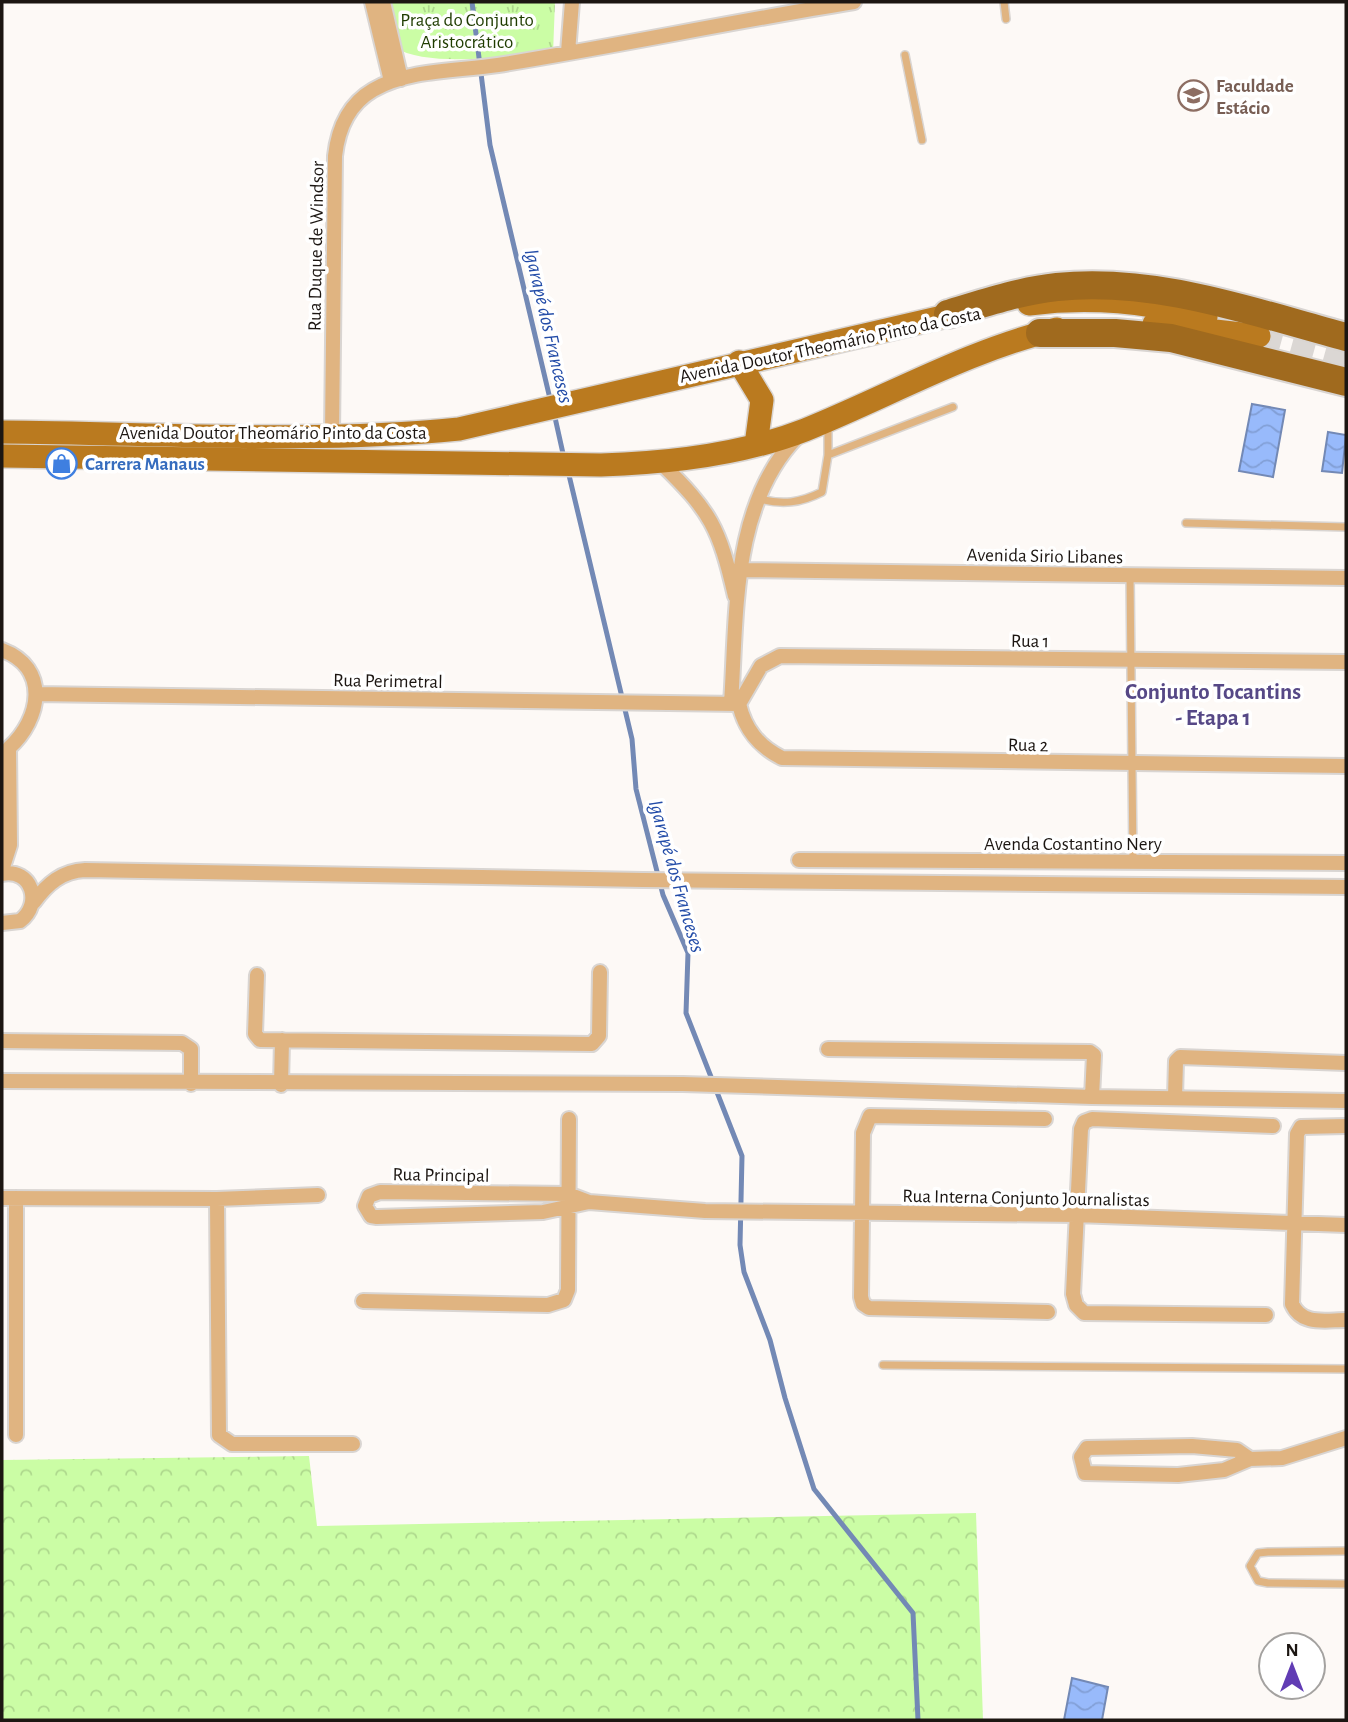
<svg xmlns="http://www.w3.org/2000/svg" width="1348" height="1722" font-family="'Alegreya Sans',sans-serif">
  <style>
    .forest { fill: url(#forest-crowns) }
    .park { fill: url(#park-tufts) }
    .water { fill: url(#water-waves); stroke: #7389b5; stroke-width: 2 }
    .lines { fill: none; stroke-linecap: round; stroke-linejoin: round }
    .stream { stroke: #7389b5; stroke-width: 5 }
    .primary-tunnel { stroke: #dbd7d4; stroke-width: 23; stroke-dasharray: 23 11; stroke-linecap: butt }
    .lane-casing { stroke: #d9d5d2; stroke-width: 10 }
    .street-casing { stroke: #d9d5d2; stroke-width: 18 }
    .primary-casing { stroke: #d9d5d2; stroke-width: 26 }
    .highway-casing { stroke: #d9d5d2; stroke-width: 32 }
    .lane { stroke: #e0b481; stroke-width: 7 }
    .street { stroke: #e0b481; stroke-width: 14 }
    .primary { stroke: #ba7a1f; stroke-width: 23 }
    .highway { stroke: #a06a1e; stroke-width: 28 }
    .labels { text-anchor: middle; stroke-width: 7; stroke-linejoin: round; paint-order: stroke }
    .park-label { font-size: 19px; fill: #1f3c00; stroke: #fff }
    .education-label { font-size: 19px; font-weight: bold; fill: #785e54; stroke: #fff; text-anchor: start }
    .street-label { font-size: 19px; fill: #1c1612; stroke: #fff }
    .shop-label { font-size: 19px; font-weight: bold; fill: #366cbe; stroke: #fff; text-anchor: start }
    .water-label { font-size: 21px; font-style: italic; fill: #234ca8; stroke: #fff }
    .quarter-label { font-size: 23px; font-weight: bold; fill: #564886; stroke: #fff }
  </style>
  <defs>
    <pattern id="forest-crowns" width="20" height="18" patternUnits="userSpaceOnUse" patternTransform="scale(1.75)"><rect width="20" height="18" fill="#cbfda5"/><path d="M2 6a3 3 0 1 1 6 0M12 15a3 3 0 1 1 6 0" fill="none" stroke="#aed88d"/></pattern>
    <pattern id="park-tufts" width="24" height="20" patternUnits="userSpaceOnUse" patternTransform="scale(1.75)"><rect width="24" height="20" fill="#cbfda5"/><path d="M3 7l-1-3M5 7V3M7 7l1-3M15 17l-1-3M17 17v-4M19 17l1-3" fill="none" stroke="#aed88d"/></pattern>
    <pattern id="water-waves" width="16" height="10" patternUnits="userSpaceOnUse" patternTransform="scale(1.75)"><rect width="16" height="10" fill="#98bafb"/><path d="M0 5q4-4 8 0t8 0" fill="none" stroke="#829fd6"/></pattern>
  </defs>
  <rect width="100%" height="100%" fill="#fdf9f6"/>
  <path class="forest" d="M309 1456 317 1526 976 1513 983 1720H2V1460Z"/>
  <path class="park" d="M380 2H555L553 53C511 55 429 69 394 47Z"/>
  <path class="water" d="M1252 404 1285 410 1273 477 1239 471Z
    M1328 432 1346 435 1342 473 1322 471Z
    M1072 1678 1108 1687 1102 1720H1064Z"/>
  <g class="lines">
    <path class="stream" d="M472 2 490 145 551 403
      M554 413 564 458
      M568 471 632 739 636 789 663 895 688 953 686 1013 742 1156 740 1245 744 1272 770 1340 785 1398 814 1489 913 1613 918 1720"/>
    <path class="primary-tunnel" d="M1259 336 1346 360"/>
    <defs>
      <path id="lane" d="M1004 2 1006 19
        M905 55 922 140
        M828 455 953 407
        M759 499C783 505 800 503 822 492L828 455V423
        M1186 523 1346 527
        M1130 576 1133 861
        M883 1365 1346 1369
        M1346 1551 1268 1552 1258 1553 1250 1566 1258 1581 1268 1583 1346 1584"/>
      <path id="street" d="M372 2 391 81
        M383 2 401 79
        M568 52 572 2
        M332 435 335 156C338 129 349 104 373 90 409 69 458 71 498 65 617 46 735 21 854 2
        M661 463C711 512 719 527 735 596
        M742 570 1346 578
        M2 650C50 668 41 719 9 748L10 845 2 870
        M36 694 739 704
        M731 704C737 615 731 504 798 436
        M739 704C745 729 758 746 782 758L1346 766
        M739 704 761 666 780 656 1346 662
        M799 860 1346 863
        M2 874C32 868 43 904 20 921L2 923
        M34 902C47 884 62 871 85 870L643 880 1346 887
        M257 975 255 1034 260 1040 592 1044 599 1036 600 972
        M2 1041 182 1043 191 1049V1084
        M828 1049 1090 1052 1094 1055 1092 1097
        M2 1081 683 1084 1092 1097 1346 1101
        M281 1085 282 1040
        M1175 1097 1176 1061 1180 1057 1346 1063
        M1045 1119 870 1116 863 1133 861 1297 863 1304 869 1308 1048 1312
        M1346 1126 1301 1127 1297 1134 1292 1304C1302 1326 1325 1320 1346 1320
        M2 1198 217 1199 318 1195
        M217 1199 219 1435 232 1444H353
        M589 1202 543 1212 377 1217 371 1216 365 1206 369 1196 380 1192 568 1194 589 1202 705 1211 1076 1215 1346 1225
        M363 1301 548 1305 564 1300 568 1290 569 1119
        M1266 1315 1084 1313 1076 1305 1073 1294 1081 1129 1084 1122 1092 1119 1273 1126
        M16 1435V1198
        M1250 1459 1224 1470 1178 1475 1085 1473 1081 1457 1087 1448 1192 1446 1237 1450 1250 1459 1282 1458 1346 1438"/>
      <path id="primary" d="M1029 304C1091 296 1147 302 1206 317
        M1154 324 1259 336
        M739 362 762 400 756 445
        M2 432C154 433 308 444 459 429L964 312
        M2 456 601 465C669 463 741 455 805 430 889 396 969 350 1057 329"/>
      <path id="highway" d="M948 314C984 303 1020 291 1057 287 1157 277 1252 312 1346 337
        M1040 333H1115L1171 338 1346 382"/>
    </defs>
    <use href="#lane" class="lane-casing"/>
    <use href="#street" class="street-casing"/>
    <use href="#primary" class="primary-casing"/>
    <use href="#highway" class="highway-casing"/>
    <use href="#lane" class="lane"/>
    <use href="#street" class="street"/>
    <use href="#primary" class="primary"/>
    <use href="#highway" class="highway"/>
  </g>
  <defs>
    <symbol id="university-ring" viewBox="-11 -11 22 22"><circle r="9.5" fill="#fff" stroke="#8d6e63" stroke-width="1.5"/><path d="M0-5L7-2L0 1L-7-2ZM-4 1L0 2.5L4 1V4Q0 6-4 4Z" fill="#8d6e63"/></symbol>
    <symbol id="shop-ring" viewBox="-11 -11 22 22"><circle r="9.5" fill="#fff" stroke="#3f7fe0" stroke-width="1.5"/><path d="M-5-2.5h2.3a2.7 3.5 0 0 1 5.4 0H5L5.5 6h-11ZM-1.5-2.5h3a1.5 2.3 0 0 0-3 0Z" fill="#3f7fe0"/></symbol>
  </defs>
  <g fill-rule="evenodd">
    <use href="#university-ring" x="1176" y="78" width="35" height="35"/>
    <use href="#shop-ring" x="44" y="446" width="35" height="35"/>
  </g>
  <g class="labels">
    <g class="park-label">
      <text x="467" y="26">Praça do Conjunto<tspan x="467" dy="22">Aristocrático</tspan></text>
    </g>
    <g class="education-label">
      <text x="1216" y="92">Faculdade<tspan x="1216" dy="22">Estácio</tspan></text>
    </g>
    <g class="street-label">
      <text transform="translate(315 246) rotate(-89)" y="7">Rua Duque de Windsor</text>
      <text transform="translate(830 344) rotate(-12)" y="7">Avenida Doutor Theomário Pinto da Costa</text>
      <text x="273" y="439">Avenida Doutor Theomário Pinto da Costa</text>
      <text transform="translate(1045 555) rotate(1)" y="7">Avenida Sirio Libanes</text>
      <text transform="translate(1030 640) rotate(1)" y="7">Rua 1</text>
      <text transform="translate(388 680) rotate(1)" y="7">Rua Perimetral</text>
      <text transform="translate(1028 744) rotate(1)" y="7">Rua 2</text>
      <text x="1073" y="850">Avenda Costantino Nery</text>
      <text transform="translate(441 1174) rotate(1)" y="7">Rua Principal</text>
      <text transform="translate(1026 1197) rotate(1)" y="7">Rua Interna Conjunto Journalistas</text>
    </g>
    <g class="shop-label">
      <text x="85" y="470">Carrera Manaus</text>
    </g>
    <g class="water-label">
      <text transform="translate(549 326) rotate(77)" y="7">Igarapé dos Franceses</text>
      <text transform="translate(677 876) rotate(74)" y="7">Igarapé dos Franceses</text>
    </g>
    <g class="quarter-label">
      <text x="1213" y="699">Conjunto Tocantins<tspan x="1213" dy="26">- Etapa 1</tspan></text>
    </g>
  </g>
  <rect width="1348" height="1722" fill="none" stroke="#1c1612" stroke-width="7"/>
  <g transform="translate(1292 1666)"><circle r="33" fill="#ffffff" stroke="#a4a2a0" stroke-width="2"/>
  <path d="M0-5L12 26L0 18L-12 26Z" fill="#613cb4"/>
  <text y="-10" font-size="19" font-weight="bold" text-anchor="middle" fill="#1c1612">N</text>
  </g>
</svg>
